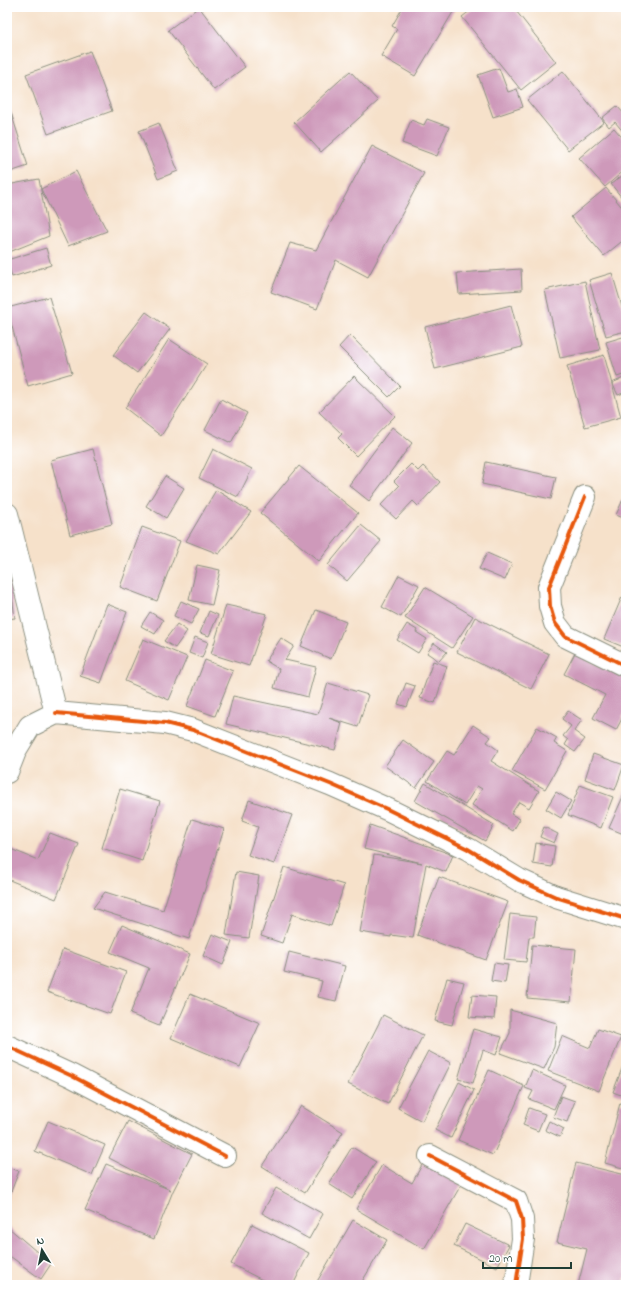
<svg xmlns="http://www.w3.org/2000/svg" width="633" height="1292" font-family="'Indie Flower',sans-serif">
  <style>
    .building { fill: #ce99ba }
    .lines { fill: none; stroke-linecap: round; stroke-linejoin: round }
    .street-casing { stroke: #8a8f7f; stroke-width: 24 }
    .street { stroke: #fff; stroke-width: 22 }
    .cycleway-casing { stroke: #fff; stroke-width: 6 }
    .cycleway { stroke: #e8590c; stroke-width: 4 }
  </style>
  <rect width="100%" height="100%" fill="#fff"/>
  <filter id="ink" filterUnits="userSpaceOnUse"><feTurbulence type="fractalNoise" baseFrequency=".025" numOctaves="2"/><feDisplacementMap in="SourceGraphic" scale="8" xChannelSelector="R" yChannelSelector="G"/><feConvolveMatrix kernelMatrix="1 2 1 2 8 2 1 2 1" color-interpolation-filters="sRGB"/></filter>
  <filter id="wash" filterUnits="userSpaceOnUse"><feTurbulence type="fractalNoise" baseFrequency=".012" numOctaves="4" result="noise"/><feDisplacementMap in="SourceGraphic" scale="16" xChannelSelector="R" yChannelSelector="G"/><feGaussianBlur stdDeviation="0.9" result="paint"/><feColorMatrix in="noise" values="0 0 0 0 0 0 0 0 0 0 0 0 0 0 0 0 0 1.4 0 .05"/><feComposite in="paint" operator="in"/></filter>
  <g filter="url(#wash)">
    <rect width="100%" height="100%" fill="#f6e1ca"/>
    <g id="blocks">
      <path class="building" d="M199 7 245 67 214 90 168 30Z
        M403 7H456L415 76 381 56 397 29 392 26Z
        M475 7H513L556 62 521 90 462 17Z
        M90 51 112 111 48 134 26 74Z
        M499 68 508 92 517 89 523 107 493 117 478 75Z
        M350 71 378 101 321 152 294 122Z
        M563 71 604 122 568 150 527 100Z
        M7 100 28 166 7 173Z
        M617 106 626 116V135L615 122 609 127 602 118Z
        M427 119 449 127 437 156 402 143 411 120 424 125Z
        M159 123 178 171 158 179 139 131Z
        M614 128 626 142V169L605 187 579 158Z
        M372 146 424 173 368 277 336 260 317 309 271 292 290 243 316 250Z
        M76 171 107 231 68 246 41 189Z
        M626 173V203L611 184Z
        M39 179 49 236 7 253V185Z
        M606 188 626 212V238L604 256 571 217Z
        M46 248 51 265 12 277 7 260Z
        M521 269 522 290 459 294 457 273Z
        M612 273 626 320V331L606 336 589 280Z
        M585 281 600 350 560 358 545 290Z
        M49 297 72 373 28 386 7 308Z
        M511 305 522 347 435 369 425 327Z
        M146 312 170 329 137 373 113 355Z
        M350 335 400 386 389 397 339 347Z
        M626 336V374L617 377 606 342Z
        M169 339 207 364 161 436 125 408Z
        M604 355 621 417 585 427 567 366Z
        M354 376 395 416 356 456 338 438 342 434 319 412Z
        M626 377V392L618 395 612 383Z
        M221 399 247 413 231 443 205 430Z
        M392 427 412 443 369 501 349 485Z
        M93 449 112 524 70 535 51 460Z
        M213 449 252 469 238 497 199 478Z
        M486 462 556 477 551 499 482 484Z
        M411 464 418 471 423 466 440 482 418 506 413 501 396 519 381 505 399 486 394 481Z
        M299 466 358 513 319 561 260 513Z
        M165 476 184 488 166 518 146 506Z
        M216 490 251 512 219 554 186 541Z
        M625 495H626V519L616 515Z
        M361 525 381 541 347 581 328 565Z
        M142 527 180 541 157 601 120 587Z
        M487 553 512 564 505 580 479 569Z
        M197 565 220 570 212 605 189 600Z
        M399 575 419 585 401 617 382 607Z
        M7 581H10L15 618 7 619Z
        M425 587 473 616 452 648 405 618Z
        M622 597 626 598V648L604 639Z
        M181 601 199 609 191 624 174 616Z
        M107 604 127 612 101 683 80 676Z
        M226 605 267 614 249 666 211 654Z
        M316 610 346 622 331 659 301 646Z
        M209 611 218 615 209 636 200 633Z
        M150 612 163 620 155 634 141 626Z
        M475 617 549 654 531 689 457 652Z
        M177 624 187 631 175 648 164 641Z
        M407 624 417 630 416 632 427 639 418 653 397 640Z
        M195 637 208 642 202 658 189 653Z
        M281 638 294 646 285 660 316 667 308 697 274 688 279 669 266 661Z
        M143 639 187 657 169 700 125 681Z
        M434 643 447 652 439 661 427 653Z
        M575 653 626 679V711L616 730 593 718 605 695 564 674Z
        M205 660 233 671 215 716 187 706Z
        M433 661 447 666 435 703 420 698Z
        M328 683 368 695 358 727 329 718 342 723 335 750 226 724 233 696 318 714Z
        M406 683 415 686 407 707 398 704Z
        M568 711 582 720 574 731 585 739 575 752 565 745 568 740 563 736 571 726 562 719Z
        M473 725 491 737 487 742 498 750 491 761 539 791 529 808 519 802 511 814 520 819 513 831 472 805 482 789 477 786 465 805 427 781 447 751 454 755Z
        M537 727 557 738 554 743 567 751 545 789 512 771Z
        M403 740 434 762 416 788 385 766Z
        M593 754 624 765 615 790 585 779Z
        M425 783 494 825 485 841 415 801Z
        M580 785 613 797 601 828 568 815Z
        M120 789 160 801 142 861 102 848Z
        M626 790V835L609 828Z
        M556 792 571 801 561 818 546 809Z
        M249 800 292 815 274 864 248 855 258 827 242 821Z
        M192 819 224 829 189 939 93 908 105 892 163 910Z
        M370 825 453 855 446 872 426 864 413 938 391 935V937L360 932 374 855 422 863 364 849Z
        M544 827 558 834 554 843 540 837Z
        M50 833 79 844 56 899 7 879V851L8 848 38 860Z
        M536 843 555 846 552 867 533 864Z
        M284 867 344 885 331 926 292 914 282 943 261 936Z
        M236 872 259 876 249 938 226 935Z
        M439 877 508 902 486 960 417 935Z
        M510 914 536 917 534 937H529L526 962 504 960Z
        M122 925 190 954 159 1026 130 1014 149 968 110 952Z
        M212 934 232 942 223 965 203 956Z
        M532 945 576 949 571 1002 527 998Z
        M63 949 126 972 110 1014 47 992Z
        M289 952 345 966 336 1001 318 997 322 981 284 972Z
        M494 963 508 965 505 983 491 981Z
        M447 978 464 982 452 1025 435 1021Z
        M190 994 260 1023 240 1067 171 1038Z
        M472 995 496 997 494 1019 469 1017Z
        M510 1010 557 1023 554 1047 544 1069 500 1053 510 1033Z
        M383 1015 423 1035 388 1104 348 1084Z
        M473 1029 502 1037 496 1055 483 1050 473 1083 458 1079Z
        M598 1029 621 1037 599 1091 548 1071 562 1036 590 1048Z
        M428 1051 451 1063 422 1121 398 1108Z
        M626 1058V1097L613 1092Z
        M489 1070 524 1086 493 1155 458 1140Z
        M532 1070 565 1085 554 1109 529 1099 533 1091 525 1088Z
        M459 1082 474 1090 451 1138 435 1130Z
        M561 1096 575 1101 567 1122 553 1117Z
        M620 1103 626 1104V1169L605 1163Z
        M301 1106 343 1132 305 1193 262 1166Z
        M529 1108 545 1114 538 1131 523 1125Z
        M48 1121 105 1145 92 1175 35 1151Z
        M128 1121 192 1154 173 1191 154 1239 85 1210 106 1164 171 1190 109 1158Z
        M549 1121 564 1129 560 1137 545 1130Z
        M352 1147 376 1162 352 1199 329 1184Z
        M423 1163 461 1185 424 1249 356 1209 382 1165 412 1183Z
        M576 1163 626 1175V1274L623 1285H578L587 1249 557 1242Z
        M7 1167 19 1171 7 1202Z
        M276 1188 323 1214 309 1239 262 1213Z
        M353 1220 387 1240 360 1285H315Z
        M252 1224 309 1253 293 1285H272L231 1264Z
        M465 1224 509 1245 497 1267 454 1246Z
        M9 1228 51 1264 41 1279 7 1254V1230Z"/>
    </g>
  </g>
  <g filter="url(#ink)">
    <use href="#blocks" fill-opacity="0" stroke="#8a8f7f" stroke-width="1"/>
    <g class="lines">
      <defs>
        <path id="street" d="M585 497 549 587 550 606 555 623 565 636 626 666
          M7 514 56 713 30 726 16 749 7 772
          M56 713 165 723 193 730 330 784 389 810 468 849 519 880 556 897 626 919
          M7 1046 72 1076 225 1156
          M430 1156 516 1201 522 1219 523 1239 516 1285"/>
      </defs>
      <use href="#street" class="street-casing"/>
      <use href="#street" class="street"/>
      <defs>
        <path id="cycleway" d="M585 497 549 587 550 606 555 623 565 636 626 666
          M56 713 165 723 193 730 330 784 389 810 468 849 519 880 556 897 626 919
          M7 1046 72 1076 225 1156
          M430 1156 516 1201 522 1219 523 1239 516 1285"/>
      </defs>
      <use href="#cycleway" class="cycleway-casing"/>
      <use href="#cycleway" class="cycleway"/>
    </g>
  </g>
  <rect width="633" height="1292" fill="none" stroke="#fff" stroke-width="24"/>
  <g transform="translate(42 1250) rotate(350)" stroke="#ffffff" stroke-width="3" paint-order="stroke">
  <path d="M0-3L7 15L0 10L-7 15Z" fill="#1f3d34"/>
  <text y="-6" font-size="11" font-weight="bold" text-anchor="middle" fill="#1f3d34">N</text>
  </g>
  <path d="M483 1262v6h88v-6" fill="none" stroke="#1f3d34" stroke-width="2"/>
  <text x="489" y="1262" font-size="12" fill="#1f3d34" stroke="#ffffff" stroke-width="3" paint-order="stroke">20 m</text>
</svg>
